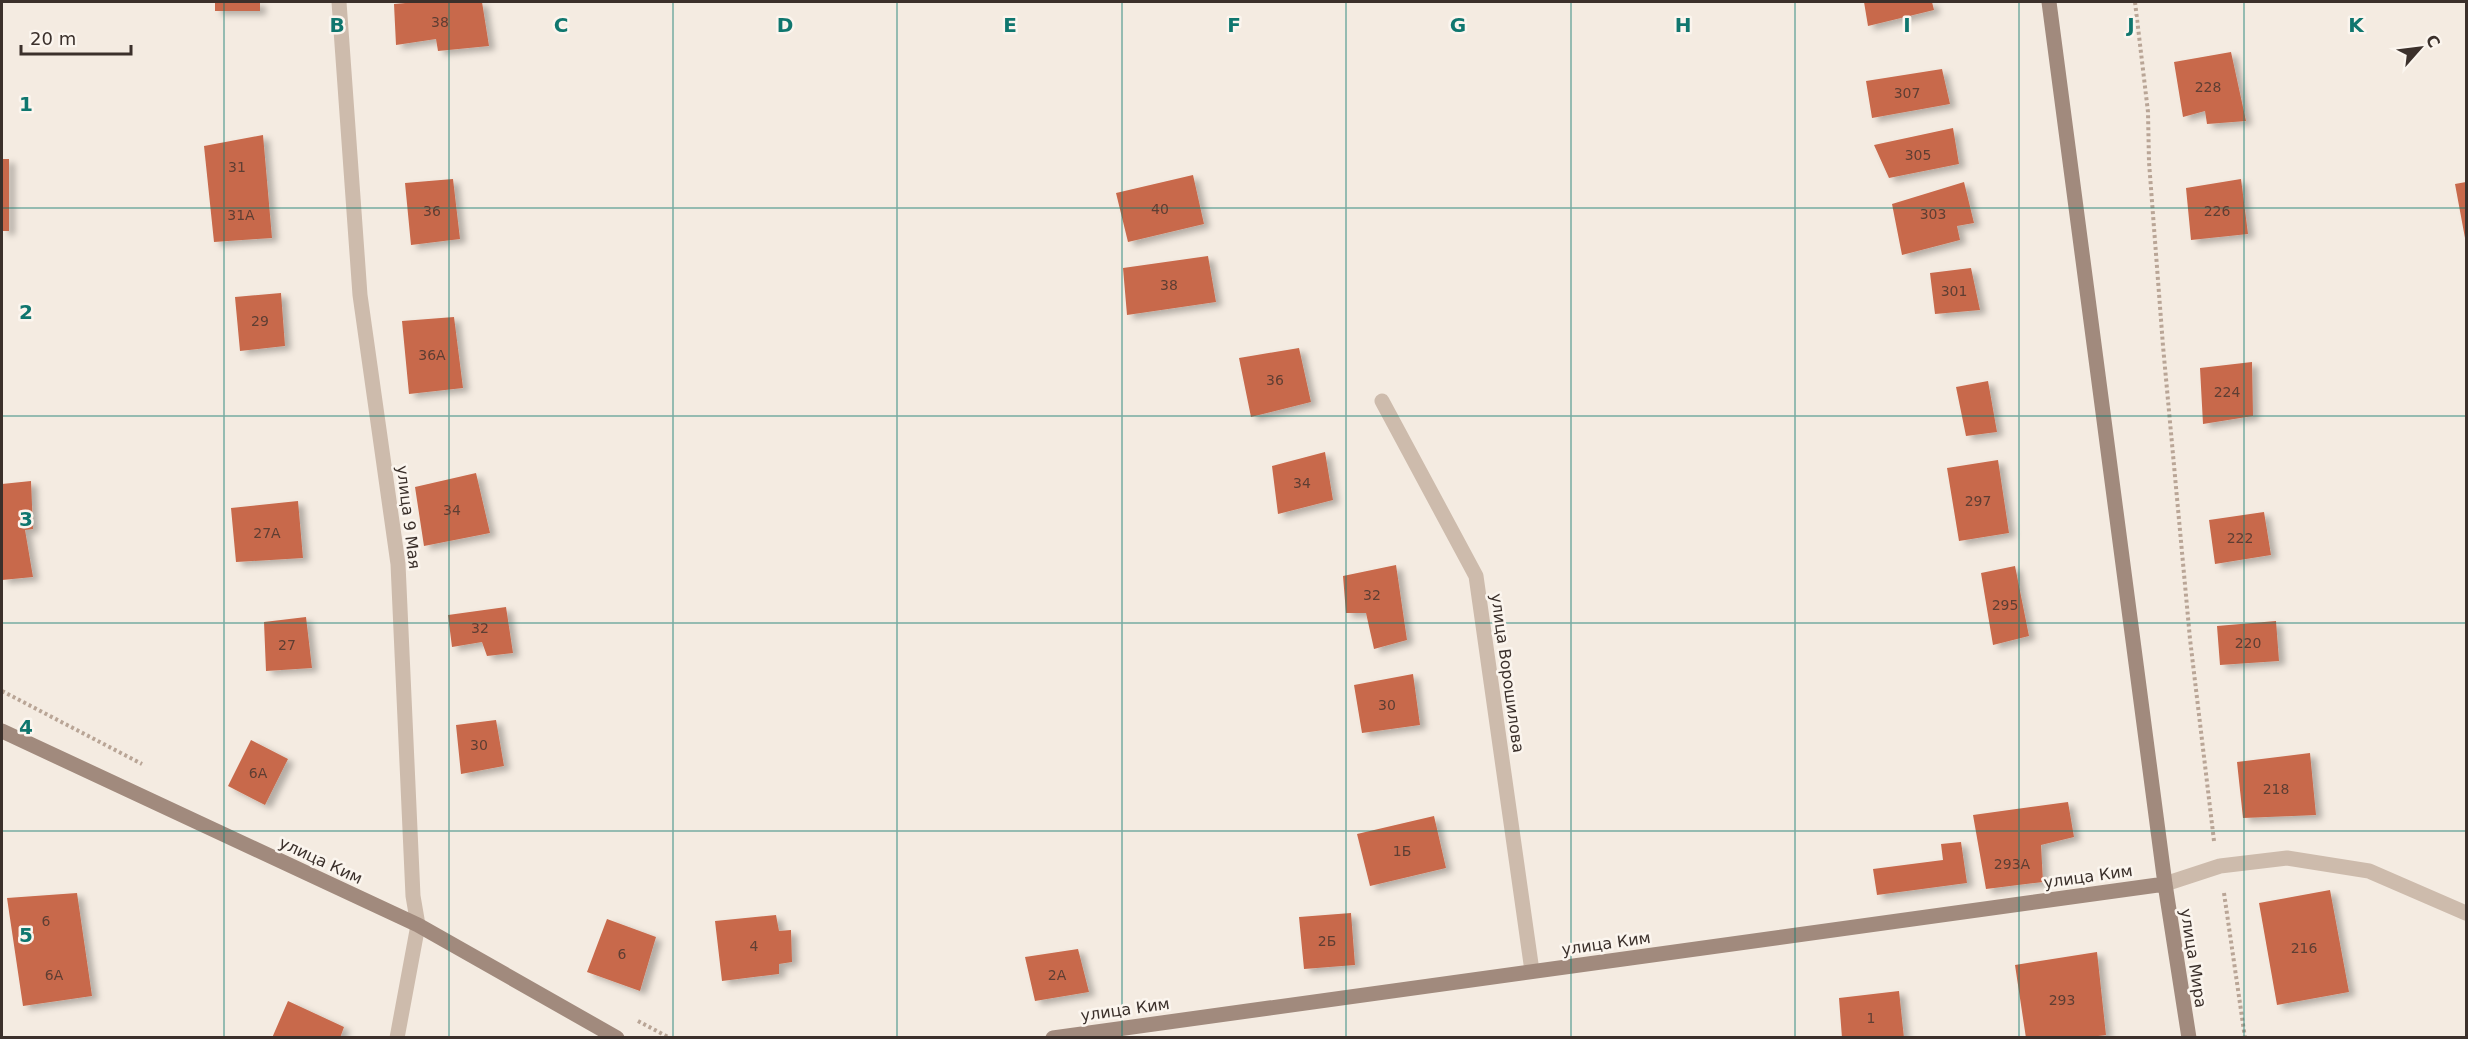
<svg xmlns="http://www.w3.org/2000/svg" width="2468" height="1039" font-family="'DejaVu Sans',sans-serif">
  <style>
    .building { fill: #c8694b; filter: url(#shadow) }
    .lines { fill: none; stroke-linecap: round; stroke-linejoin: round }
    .path { stroke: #b9a596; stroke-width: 4; stroke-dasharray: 3 3; stroke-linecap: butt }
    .street { stroke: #cdbbac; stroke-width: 15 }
    .secondary { stroke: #a18a7d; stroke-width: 15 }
    .grid { fill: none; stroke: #0f766e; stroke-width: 1.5; stroke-opacity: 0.55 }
    .labels { text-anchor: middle; stroke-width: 5; stroke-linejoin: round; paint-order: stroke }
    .number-label { font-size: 14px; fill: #5e3e33 }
    .street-label { font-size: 16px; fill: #3b302b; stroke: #fbf5ee }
    .grid-label { font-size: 20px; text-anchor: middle; font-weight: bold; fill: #0f766e; stroke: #fbf5ee; stroke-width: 5; stroke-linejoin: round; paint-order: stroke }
  </style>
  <defs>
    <filter id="shadow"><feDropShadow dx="6" dy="4" stdDeviation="3" flood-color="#0004"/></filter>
  </defs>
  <rect width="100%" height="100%" fill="#f4ebe1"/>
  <path class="building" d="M215 2H260V11H215Z
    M417 2H482L489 46 438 51 436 39 396 45 394 4Z
    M1864 2H1932L1934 10 1868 26Z
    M2231 52 2246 121 2207 124 2205 111 2183 117 2174 62Z
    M1942 69 1950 104 1872 118 1866 81Z
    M1953 128 1959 164 1889 178 1874 145Z
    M263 135 272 238 214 242 204 146Z
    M2 159H9V231H2Z
    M1193 175 1204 224 1128 242 1116 193Z
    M453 179 460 239 411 245 405 183Z
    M2241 179 2248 234 2191 240 2186 188Z
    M1964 182 1974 223 1957 226 1960 240 1902 255 1892 204Z
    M2466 182V238H2465L2455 184Z
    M1208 256 1216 302 1127 315 1123 268Z
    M1971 268 1980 310 1935 314 1930 273Z
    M281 293 285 346 240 351 235 297Z
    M454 317 463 388 409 394 402 321Z
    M1299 348 1311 402 1251 417 1239 358Z
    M2252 362 2253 416 2203 424 2200 368Z
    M1988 381 1997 432 1966 436 1956 387Z
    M1325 452 1333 500 1278 514 1272 466Z
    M1998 460 2009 533 1959 541 1947 468Z
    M476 473 490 533 424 546 415 487Z
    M31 481 33 529 25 530 33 577 2 580V484Z
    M298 501 303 558 236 562 231 508Z
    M2264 512 2271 555 2215 564 2209 520Z
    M1396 565 1407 640 1374 649 1366 613H1346L1343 576Z
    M2015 566 2029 636 1993 645 1981 573Z
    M506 607 513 653 487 656 482 642 452 647 448 615Z
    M306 617 312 668 266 671 264 622Z
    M2276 621 2279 661 2220 665 2217 626Z
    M1413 674 1420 725 1362 733 1354 685Z
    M496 720 504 766 461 774 456 725Z
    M251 740 288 759 265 805 228 786Z
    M2310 753 2316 815 2243 818 2237 762Z
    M2068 802 2074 837 2041 845 2043 882 1986 889 1973 815Z
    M1434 816 1446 868 1370 886 1357 834Z
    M1961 842 1967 883 1877 895 1873 869 1943 860 1941 844Z
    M2330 890 2349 992 2277 1005 2259 903Z
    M77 893 92 996 23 1006 7 898Z
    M1351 913 1355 965 1304 969 1299 917Z
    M776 915 779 931 791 930 792 962 779 964V974L722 981 715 921Z
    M607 919 656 937 640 991 587 972Z
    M1078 949 1089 992 1035 1001 1025 957Z
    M2097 952 2106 1035 2082 1038H2026L2015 965Z
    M1899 991 1904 1038H1842L1839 998Z
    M288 1001 344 1027 340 1038H272Z"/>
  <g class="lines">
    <path class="path" d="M2135 2 2148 112 2149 162 2163 346 2190 639 2214 841
      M2 691 142 764
      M2224 893 2245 1038
      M638 1021 670 1038"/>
    <path class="street" d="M339 2 360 295 398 564 413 896 418 925 397 1038
      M1382 401 1476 576 1532 971
      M2165 884 2220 866 2287 858 2369 871 2466 913"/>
    <path class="secondary" d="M2049 2 2165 884 2189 1038
      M2 731 418 925 617 1038
      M1053 1038 2165 884"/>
  </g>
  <path class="grid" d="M224 2V1038M449 2V1038M673 2V1038M897 2V1038M1122 2V1038M1346 2V1038M1571 2V1038M1795 2V1038M2019 2V1038M2244 2V1038M2 208H2466M2 416H2466M2 623H2466M2 831H2466"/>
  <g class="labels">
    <g class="number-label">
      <text x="440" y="27">38</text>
      <text x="2208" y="92">228</text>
      <text x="1907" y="98">307</text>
      <text x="1918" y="160">305</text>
      <text x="237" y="172">31</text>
      <text x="1160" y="214">40</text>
      <text x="432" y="216">36</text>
      <text x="2217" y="216">226</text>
      <text x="1933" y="219">303</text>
      <text x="241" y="220">31А</text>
      <text x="1169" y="290">38</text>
      <text x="1954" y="296">301</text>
      <text x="260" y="326">29</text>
      <text x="432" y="360">36А</text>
      <text x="1275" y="385">36</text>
      <text x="2227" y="397">224</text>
      <text x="1302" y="488">34</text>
      <text x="1978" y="506">297</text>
      <text x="452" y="515">34</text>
      <text x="267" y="538">27А</text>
      <text x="2240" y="543">222</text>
      <text x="1372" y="600">32</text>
      <text x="2005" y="610">295</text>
      <text x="480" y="633">32</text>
      <text x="2248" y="648">220</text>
      <text x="287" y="650">27</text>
      <text x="1387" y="710">30</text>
      <text x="479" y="750">30</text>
      <text x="258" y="778">6А</text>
      <text x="2276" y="794">218</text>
      <text x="1402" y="856">1Б</text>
      <text x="2012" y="869">293А</text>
      <text x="46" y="926">6</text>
      <text x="1327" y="946">2Б</text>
      <text x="754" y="951">4</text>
      <text x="2304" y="953">216</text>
      <text x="622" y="959">6</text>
      <text x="54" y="980">6А</text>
      <text x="1057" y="980">2А</text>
      <text x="2062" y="1005">293</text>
      <text x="1871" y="1023">1</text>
    </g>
    <g class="street-label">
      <text transform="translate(409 517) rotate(83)" y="6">улица 9 Мая</text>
      <text transform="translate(1508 673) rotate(82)" y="6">улица Ворошилова</text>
      <text transform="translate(321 860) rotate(25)" y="6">улица Ким</text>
      <text transform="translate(2088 876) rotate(-8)" y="6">улица Ким</text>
      <text transform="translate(1606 943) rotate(-8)" y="6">улица Ким</text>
      <text transform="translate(2194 958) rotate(81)" y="6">улица Мира</text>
      <text transform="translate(1125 1009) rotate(-8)" y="6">улица Ким</text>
    </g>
  </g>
  <g class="grid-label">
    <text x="337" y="32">B</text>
    <text x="561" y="32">C</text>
    <text x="785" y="32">D</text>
    <text x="1010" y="32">E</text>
    <text x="1234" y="32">F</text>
    <text x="1458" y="32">G</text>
    <text x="1683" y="32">H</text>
    <text x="1907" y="32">I</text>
    <text x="2131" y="32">J</text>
    <text x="2356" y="32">K</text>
    <text x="26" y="111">1</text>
    <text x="26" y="319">2</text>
    <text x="26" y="526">3</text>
    <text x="26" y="734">4</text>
    <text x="26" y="942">5</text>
  </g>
  <rect width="2468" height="1039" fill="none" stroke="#3b302b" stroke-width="6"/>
  <g transform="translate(2420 48) rotate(62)" stroke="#fbf5ee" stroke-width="4.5" paint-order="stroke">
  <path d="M0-4.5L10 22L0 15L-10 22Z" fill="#3b302b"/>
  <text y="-9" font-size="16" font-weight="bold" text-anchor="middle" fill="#3b302b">С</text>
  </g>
  <path d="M21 45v9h110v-9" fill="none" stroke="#3b302b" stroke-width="3"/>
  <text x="30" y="45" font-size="18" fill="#3b302b" stroke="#fbf5ee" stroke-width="4.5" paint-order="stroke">20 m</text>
</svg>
